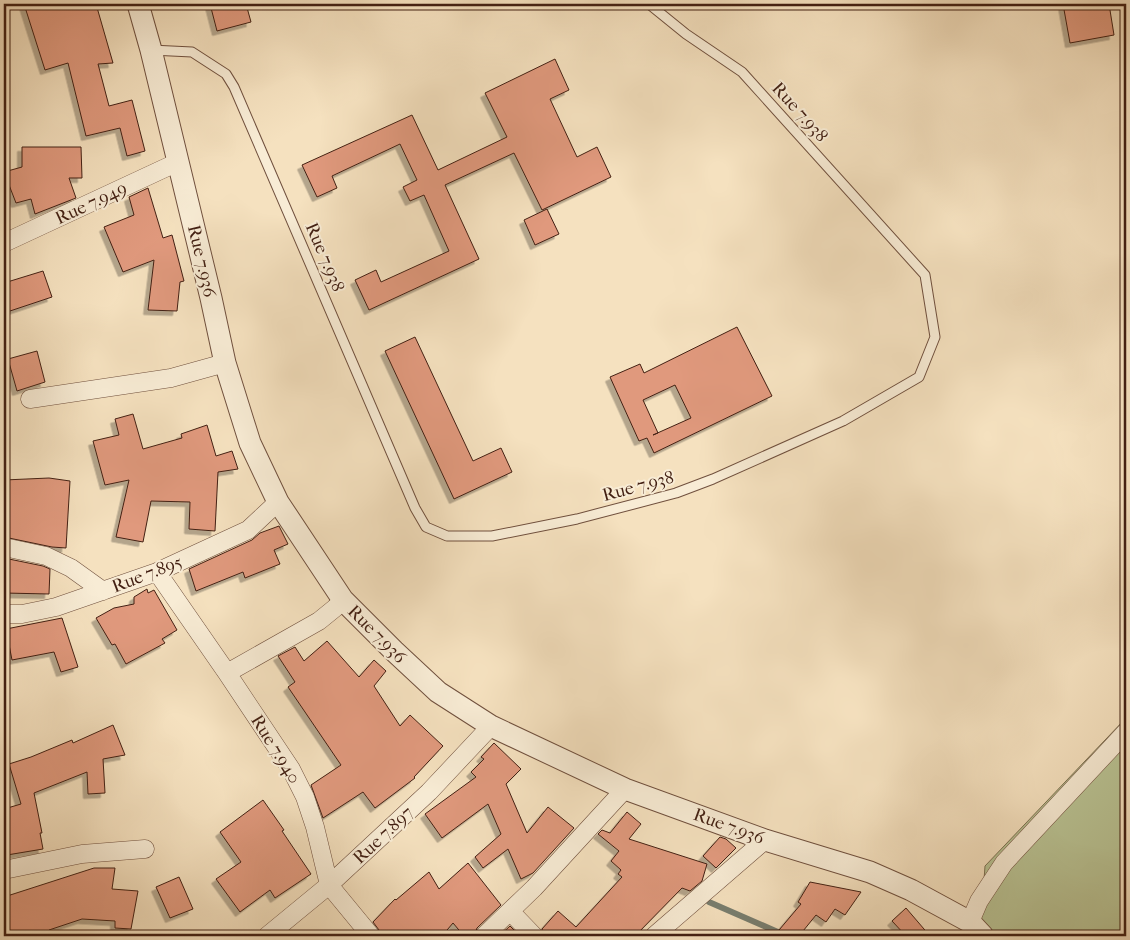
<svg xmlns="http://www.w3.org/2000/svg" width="1130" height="940" font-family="'IM FELL French Canon',serif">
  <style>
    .green { fill: #b9c394; stroke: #7e7254 }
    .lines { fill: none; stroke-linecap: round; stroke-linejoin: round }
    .stream { stroke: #797f70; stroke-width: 6 }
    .building { fill: #e0997d; stroke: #432013; fill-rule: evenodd; filter: url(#shadow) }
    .service-casing { stroke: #70503e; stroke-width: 11 }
    .minor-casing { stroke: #70503e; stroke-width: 19 }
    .tertiary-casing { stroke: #70503e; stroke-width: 23 }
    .service { stroke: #f8ecd5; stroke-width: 9 }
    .minor { stroke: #f8ecd5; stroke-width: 18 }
    .tertiary { stroke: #f8ecd5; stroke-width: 21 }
    .labels { text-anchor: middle; stroke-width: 4; stroke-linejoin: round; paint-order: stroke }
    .street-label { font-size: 18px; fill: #432013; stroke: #f8ecd5 }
  </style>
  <defs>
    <filter id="shadow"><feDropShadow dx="-4.5" dy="4.5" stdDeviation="0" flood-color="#0004"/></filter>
  </defs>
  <rect width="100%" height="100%" fill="#f5e1bf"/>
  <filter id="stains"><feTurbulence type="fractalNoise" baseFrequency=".004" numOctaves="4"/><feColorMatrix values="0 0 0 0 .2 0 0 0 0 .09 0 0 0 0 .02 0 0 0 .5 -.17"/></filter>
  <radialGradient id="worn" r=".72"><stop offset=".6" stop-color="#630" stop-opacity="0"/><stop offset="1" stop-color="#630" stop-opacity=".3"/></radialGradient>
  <path class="green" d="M1126 718V936H980L985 866Z"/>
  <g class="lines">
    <path class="stream" d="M709 902 780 933
      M703 935 704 936"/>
  </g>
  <path class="building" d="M24 4H96L113 63 98 64 109 106 132 100 145 151 127 156 120 128 86 136 68 63 45 70Z
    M210 4H246L251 22 217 31Z
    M1063 4H1109L1114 35 1070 43Z
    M555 59 569 90 550 99 577 157 597 147 611 177 542 210 514 153 445 185 479 259 369 310 355 280 376 270 381 282 449 251 424 195 410 201 403 187 417 180 400 144 332 176 337 188 317 197 302 165 412 115 438 170 507 137 485 93Z
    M22 147H81L82 178H69L76 198 35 214 31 199 16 203 4 172 22 167Z
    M148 188 163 238 172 235 184 281 180 282 177 311 148 310 154 260 123 272 104 227 134 215 129 197Z
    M547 209 559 234 535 245 524 220Z
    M43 271 52 297 4 313V283Z
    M737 327 772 396 654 453 647 438 639 441 610 377 640 364 644 373ZM675 385 691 418 653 435 658 433 643 400Z
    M415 337 473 461 501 448 512 472 454 499 385 351Z
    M37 351 45 382 17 391 8 359Z
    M133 414 143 449 182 438 181 434 207 425 216 456 232 451 238 469 218 472 215 531 189 529 190 502 151 501 143 542 116 537 129 480 105 485 93 441 119 435 115 419Z
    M49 478 70 481 66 548 52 547 4 537V480Z
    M279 526 288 544 274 550 280 564 245 578 243 572 196 591 189 569 252 540 260 533Z
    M4 558 43 566 50 569 49 594 4 593Z
    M147 589 148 593 154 590 177 630 162 639 165 643 126 664 115 644 112 645 96 618 114 608 134 604V597Z
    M62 618 78 667 61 672 54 652 12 660 6 629Z
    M327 641 359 677 374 660 386 671 374 686 400 726 410 715 443 746 414 777 415 778 375 808 363 792 323 818 311 785 341 765 288 687 295 682 278 656 295 647 304 661Z
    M113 725 125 755 103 759 105 793 88 794 87 772 34 793 42 833H40L43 849 7 855 4 844V809L21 804 9 764 31 757 72 740 73 743Z
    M494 743 521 769 506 784 527 833 548 807 574 828 533 873 521 879 508 849 483 868 475 857 501 834 488 804 442 838 425 814 476 777 471 772 484 759 481 757Z
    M263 800 284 830 282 831 311 874 275 898 270 890 240 912 216 879 241 862 220 832Z
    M627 812 641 824 629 839 707 864 702 881 690 891 682 888 635 936H544L542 929 558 911 576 927 622 877 618 874 621 870 611 861 619 851 598 834 602 830 610 833Z
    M720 837 726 839 736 848 716 868 703 856Z
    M468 863 501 905 477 928 474 936H464L453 923 442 936H381L379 930 373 922 395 899 396 900 429 872 439 889Z
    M94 868H115L112 889 138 891 131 929 115 928V921L82 919 49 930 51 936H4V897Z
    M179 877 193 909 170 918 156 887Z
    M810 882 861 892 845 915 835 909 826 922 816 915 799 936H774L801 904 798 902Z
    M906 908 930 936H906L892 921Z
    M510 926 520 936H499Z"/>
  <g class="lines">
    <defs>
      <path id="service" d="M151 50 192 52 226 74 234 87 415 508 426 527 447 536H492L577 519 676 493 713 479 843 421 919 377 935 337 925 275 742 72 686 34 649 4"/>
      <path id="minor" d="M4 243 178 162
        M30 399 171 378 225 363
        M4 547 46 556 71 568 103 591
        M157 572 227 673 291 769 305 797 315 827 329 885 371 936
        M4 614H22L56 607 157 572 248 530 278 502
        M227 673 319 621 335 608 343 600
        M4 870 82 854 145 849
        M510 911 534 936
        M970 922 979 901 1004 863 1126 732
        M267 936 329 885 429 792 491 726
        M484 936 534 888 625 789
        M654 936 765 840"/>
      <path id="tertiary" d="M138 4 151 50 211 298 225 363 250 443 278 502 343 600 394 651 438 692 491 726 625 789 765 840 870 872 911 890 970 922 983 936"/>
    </defs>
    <use href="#service" class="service-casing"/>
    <use href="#minor" class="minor-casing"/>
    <use href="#tertiary" class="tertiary-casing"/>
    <use href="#service" class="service"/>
    <use href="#minor" class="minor"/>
    <use href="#tertiary" class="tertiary"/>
  </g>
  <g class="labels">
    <g class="street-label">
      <text transform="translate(800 112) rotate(48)" y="6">Rue 7.938</text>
      <text transform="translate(91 203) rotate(-25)" y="6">Rue 7.949</text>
      <text transform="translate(325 257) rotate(67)" y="6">Rue 7.938</text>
      <text transform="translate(202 261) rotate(77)" y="6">Rue 7.936</text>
      <text transform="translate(638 486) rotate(-15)" y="6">Rue 7.938</text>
      <text transform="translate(147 574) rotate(-21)" y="6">Rue 7.895</text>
      <text transform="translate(377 634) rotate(45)" y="6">Rue 7.936</text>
      <text transform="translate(276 749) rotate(58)" y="6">Rue 7.940</text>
      <text transform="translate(729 826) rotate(20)" y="6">Rue 7.936</text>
      <text transform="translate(383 835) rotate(-43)" y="6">Rue 7.897</text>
    </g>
  </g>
  <rect width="1130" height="940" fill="none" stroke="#f5e1bf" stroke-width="20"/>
  <rect x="5" y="5" width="1120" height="930" fill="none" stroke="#432013" stroke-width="2.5"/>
  <rect x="10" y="10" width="1110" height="920" fill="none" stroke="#432013"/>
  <rect width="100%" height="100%" filter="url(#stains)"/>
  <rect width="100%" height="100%" fill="url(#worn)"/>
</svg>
